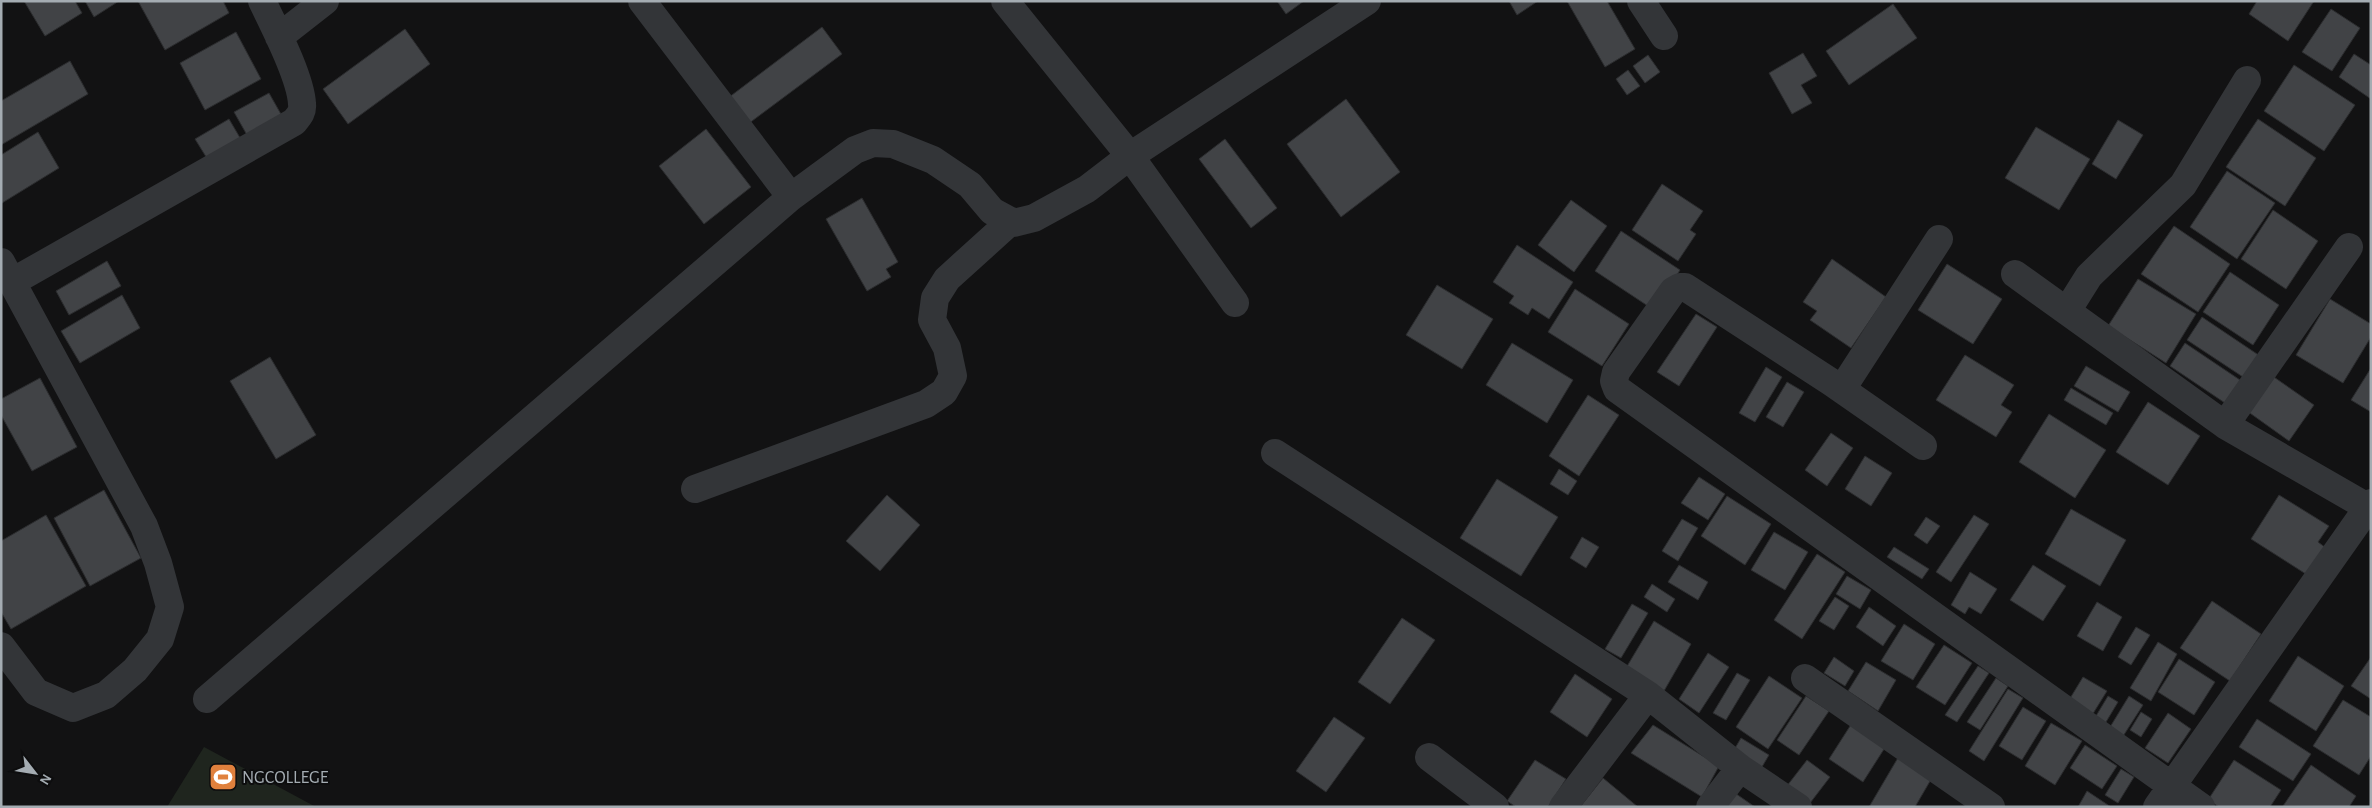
<svg xmlns="http://www.w3.org/2000/svg" width="2372" height="808" font-family="'Alegreya Sans',sans-serif">
  <style>
    .green { fill: #1f251e }
    .building { fill: #414346; stroke: #2c2d2f }
    .lines { fill: none; stroke-linecap: round; stroke-linejoin: round }
    .minor { stroke: #333538; stroke-width: 28 }
    .labels { text-anchor: middle; stroke-width: 4; stroke-linejoin: round; paint-order: stroke }
    .poi-label { font-size: 18px; fill: #a4acb2; stroke: #0d0d0e; text-anchor: start }
  </style>
  <rect width="100%" height="100%" fill="#121213"/>
  <path class="green" d="M204 747 316 807H167Z"/>
  <path class="building" d="M24 1H75L82 13 45 36Z
    M85 1H119L94 17Z
    M138 1H223L229 13 165 50Z
    M1277 1H1304L1286 14Z
    M1509 1H1538L1517 15Z
    M1567 1H1607L1635 49 1605 67Z
    M2257 1H2314L2288 41 2249 14Z
    M1893 4 1917 38 1849 85 1826 51Z
    M2331 9 2360 28 2332 71 2302 52Z
    M822 27 842 54 748 124 728 98Z
    M405 29 430 64 348 124 323 89Z
    M236 32 261 79 205 110 180 63Z
    M1803 53 1817 76 1801 85 1812 103 1792 114 1769 73Z
    M2354 54 2371 65V99L2339 77Z
    M1648 55 1660 72 1645 83 1633 66Z
    M70 61 88 94 1 145V101Z
    M2294 65 2355 105 2324 151 2264 111Z
    M1628 70 1640 86 1627 95 1616 79Z
    M269 93 282 116 247 135 234 112Z
    M1346 99 1400 172 1341 217 1287 144Z
    M229 119 246 148 213 168 195 139Z
    M2258 119 2316 158 2285 206 2226 167Z
    M2118 120 2143 135 2116 179 2092 164Z
    M2036 127 2090 159 2059 210 2005 178Z
    M706 129 751 187 704 224 659 166Z
    M38 132 59 168 2 203 1 155Z
    M1225 139 1277 208 1251 228 1199 159Z
    M2227 171 2275 203 2237 259 2190 227Z
    M1662 184 1703 211 1690 230 1696 234 1678 261 1632 230Z
    M862 198 898 262 886 269 891 277 867 291 826 219Z
    M1571 200 1607 226 1574 272 1538 245Z
    M2273 210 2318 241 2286 289 2241 259Z
    M2174 226 2230 264 2198 312 2141 274Z
    M1621 231 1680 270 1654 310 1595 271Z
    M1517 245 1573 282 1549 319 1532 308 1528 315 1509 303 1514 296 1493 282Z
    M1832 259 1886 297 1851 348 1810 320 1817 311 1803 302Z
    M107 261 121 286 69 315 56 291Z
    M1947 264 2002 299 1973 344 1918 310Z
    M2230 272 2279 305 2253 345 2203 312Z
    M2138 279 2196 314 2166 363 2108 326Z
    M1437 285 1493 319 1462 369 1406 335Z
    M1575 289 1629 324 1602 366 1548 332Z
    M122 295 140 328 80 363 61 331Z
    M2330 299 2371 324V337L2343 383 2296 355Z
    M1696 314 1717 327 1679 386 1657 372Z
    M2202 317 2260 356 2246 379 2187 340Z
    M1512 343 1573 380 1547 423 1486 385Z
    M2185 343 2243 382 2228 405 2170 366Z
    M1965 355 2014 385 2001 405 2012 412 1996 437 1936 400Z
    M270 357 316 435 276 459 230 381Z
    M2086 366 2130 392 2118 412 2074 386Z
    M1766 367 1782 377 1755 422 1739 413Z
    M2371 368V412L2351 400Z
    M2271 375 2314 405 2289 441 2247 411Z
    M40 378 77 447 32 471 1 415V399Z
    M1787 382 1804 392 1783 427 1766 417Z
    M2071 388 2113 413 2106 425 2064 400Z
    M1588 395 1619 415 1579 476 1549 456Z
    M2148 402 2200 436 2168 485 2116 452Z
    M2049 414 2106 450 2075 498 2019 462Z
    M1831 433 1853 448 1827 486 1805 470Z
    M1865 456 1892 473 1871 506 1845 489Z
    M1559 469 1577 481 1568 495 1550 484Z
    M1699 477 1725 494 1708 520 1681 503Z
    M1497 479 1558 517 1521 576 1460 538Z
    M104 490 141 558 90 586 54 518Z
    M887 495 920 525 880 571 846 541Z
    M2279 495 2329 526 2318 542 2326 548 2309 576 2251 539Z
    M1727 496 1771 524 1745 565 1701 536Z
    M2071 509 2126 540 2100 586 2045 554Z
    M46 515 86 586 11 629 1 612V541Z
    M1974 515 1989 524 1951 582 1936 572Z
    M1926 517 1940 526 1927 544 1914 535Z
    M1682 519 1698 528 1678 561 1662 551Z
    M1774 532 1808 552 1785 590 1751 570Z
    M1582 537 1599 547 1586 568 1570 558Z
    M1894 547 1929 569 1922 579 1887 557Z
    M1817 554 1845 572 1802 639 1774 620Z
    M1679 565 1708 582 1698 600 1668 582Z
    M2033 565 2066 586 2043 621 2010 600Z
    M1970 572 1997 589 1981 614 1969 607 1965 614 1951 605Z
    M1847 576 1871 590 1860 609 1836 594Z
    M1652 584 1675 599 1667 612 1644 597Z
    M1835 597 1849 606 1834 630 1819 621Z
    M2212 601 2261 634 2230 681 2180 648Z
    M2097 602 2122 617 2103 651 2077 636Z
    M1632 604 1648 613 1621 658 1605 649Z
    M1869 607 1896 626 1883 646 1856 627Z
    M1402 618 1435 640 1390 704 1358 682Z
    M1654 621 1691 644 1664 691 1626 668Z
    M1904 624 1935 644 1913 680 1881 661Z
    M2136 627 2150 635 2131 665 2118 657Z
    M2158 642 2177 654 2151 701 2130 688Z
    M1944 645 1972 663 1945 705 1916 687Z
    M1708 653 1729 667 1699 713 1679 699Z
    M2298 656 2344 686 2316 731 2269 701Z
    M1834 657 1854 671 1845 686 1824 673Z
    M2371 657V699L2351 686Z
    M2179 659 2215 682 2194 715 2158 692Z
    M1866 662 1896 680 1878 711 1848 691Z
    M1978 666 1989 673 1957 722 1945 715Z
    M1737 673 1750 680 1726 720 1713 713Z
    M1575 674 1612 699 1587 737 1550 712Z
    M1769 676 1802 698 1768 749 1736 727Z
    M2083 677 2107 691 2089 720 2066 705Z
    M1996 678 2008 686 1980 730 1967 722Z
    M2008 689 2023 698 1984 761 1969 751Z
    M1806 696 1829 711 1799 755 1777 740Z
    M2108 696 2118 702 2103 727 2093 721Z
    M2129 696 2143 705 2120 741 2107 732Z
    M2343 700 2371 717V756L2359 775 2313 746Z
    M2023 707 2046 721 2022 760 1999 746Z
    M2141 712 2152 719 2141 737 2130 730Z
    M2168 713 2191 729 2168 763 2145 748Z
    M1334 717 1365 738 1326 792 1296 771Z
    M2257 719 2311 754 2293 781 2239 747Z
    M1852 723 1886 746 1863 782 1829 759Z
    M2051 723 2082 741 2055 785 2025 766Z
    M1653 725 1719 766 1702 797 1631 753Z
    M1741 738 1769 755 1759 772 1731 755Z
    M2085 745 2117 766 2102 789 2070 768Z
    M1899 756 1933 776 1915 807H1869Z
    M1535 760 1566 779 1548 807H1516L1507 801Z
    M1807 760 1830 777 1807 807 1783 791Z
    M2234 760 2281 790 2270 807H2219L2208 800Z
    M2311 765 2356 796 2349 807 2283 806Z
    M2121 769 2134 777 2118 803 2105 795Z
    M1603 778 1638 807H1580Z
    M1732 791 1755 807H1722Z
    M2087 791 2111 807H2078Z"/>
  <g class="lines">
    <path class="minor" d="M642 1 791 197
      M1005 1 1130 156 1235 303
      M1641 1 1664 36
      M279 37 325 1
      M1 262 144 526 158 563 170 607 160 639 135 670 106 695 73 708 36 692 1 646
      M2015 274 2225 425 2371 509
      M12 282 294 122C299 116 303 112 302 104 301 78 274 26 262 1
      M2067 311 2089 276 2183 185 2247 80
      M1842 389 1939 239
      M2225 425 2349 247
      M1923 446 1831 382 1685 287H1680L1673 291 1616 372 1614 381 1617 389 2201 807
      M1275 453 1648 695 1740 768 1798 807
      M695 489 926 404 944 392 953 376 947 348 932 320 935 298 947 279 1011 221
      M1805 678 1991 807
      M207 699 791 197 855 150 873 143 893 144 933 160 970 185 992 211 1014 223 1034 218 1087 189 1130 156 1367 1
      M1429 757 1495 807
      M1563 807 1648 695
      M1710 807 1740 768
      M2157 807 2371 503"/>
  </g>
  <defs>
    <symbol id="stadium-square" viewBox="-11 -11 22 22"><rect x="-9" y="-9" width="18" height="18" rx="4" fill="#e0813d" stroke="#0d0d0e"/><path d="M0-5a6.5 5 0 1 0 0 10a6.5 5 0 1 0 0-10ZM-3.5-1.8h7v3.6h-7Z" fill="#fff"/></symbol>
  </defs>
  <g fill-rule="evenodd">
    <use href="#stadium-square" x="207" y="761" width="32" height="32"/>
  </g>
  <g class="labels">
    <g class="poi-label">
      <text x="242" y="783">NGCOLLEGE</text>
    </g>
  </g>
  <rect width="2372" height="808" fill="none" stroke="#a4acb2" stroke-width="5"/>
  <g transform="translate(35 773) rotate(121)" stroke="#0d0d0e" stroke-width="4" paint-order="stroke">
  <path d="M0-4L9 19L0 12L-9 19Z" fill="#a4acb2"/>
  <text y="-8" font-size="14" font-weight="bold" text-anchor="middle" fill="#a4acb2">N</text>
  </g>
</svg>
